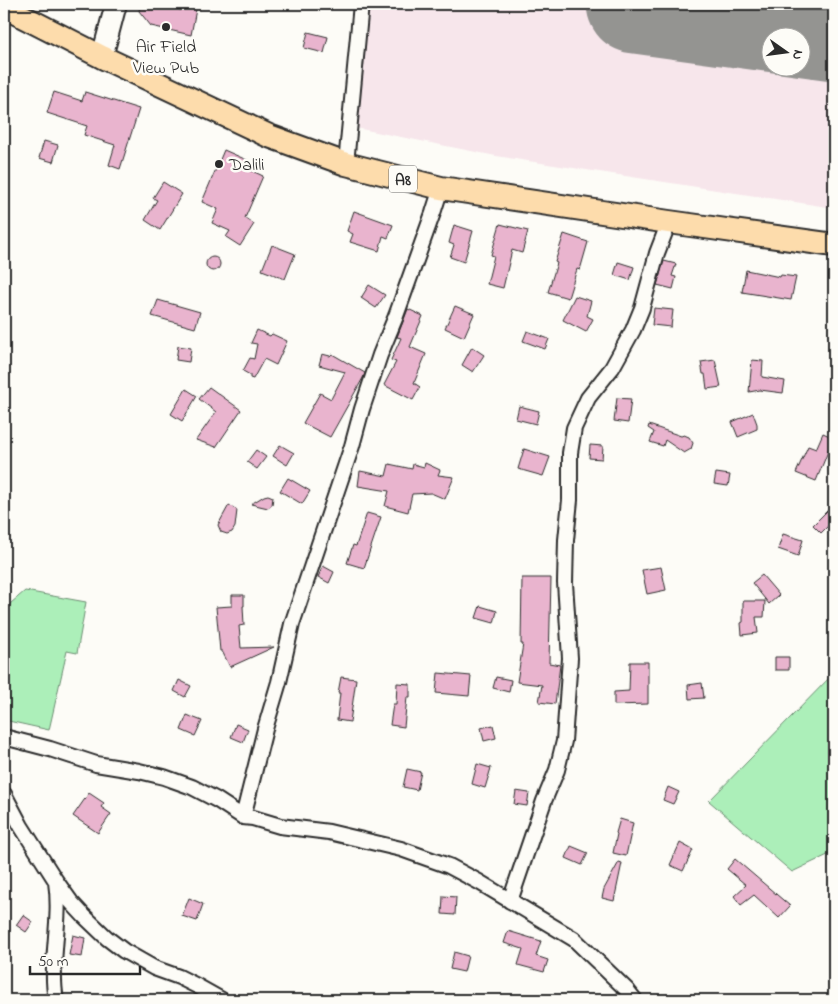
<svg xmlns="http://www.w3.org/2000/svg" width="838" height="1004" font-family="'Indie Flower',sans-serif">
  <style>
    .built { fill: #f7e6eb; fill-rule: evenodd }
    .green { fill: #acefb9; stroke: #6c8d72 }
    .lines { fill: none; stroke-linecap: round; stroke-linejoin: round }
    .runway { stroke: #949491; stroke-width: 99 }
    .building { fill: #e9b4ce; stroke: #2b2b2b }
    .street-casing { stroke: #2b2b2b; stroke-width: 18 }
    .secondary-casing { stroke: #2b2b2b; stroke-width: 24 }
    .primary-casing { stroke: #2b2b2b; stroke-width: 26 }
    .street { stroke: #fdfcf7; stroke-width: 14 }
    .secondary { stroke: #fdfcf7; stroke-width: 20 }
    .primary { stroke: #fddcac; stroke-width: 22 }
    .poi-dot { fill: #2b2b2b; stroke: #fdfcf7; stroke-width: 2 }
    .labels { text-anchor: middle; stroke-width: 5; stroke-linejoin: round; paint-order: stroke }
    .shield { fill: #fdfcf7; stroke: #6a6a68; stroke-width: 1 }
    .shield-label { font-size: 16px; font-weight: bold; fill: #2b2b2b }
    .poi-label { font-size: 18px; fill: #2b2b2b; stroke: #fdfcf7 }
  </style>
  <rect width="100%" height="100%" fill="#fdfcf7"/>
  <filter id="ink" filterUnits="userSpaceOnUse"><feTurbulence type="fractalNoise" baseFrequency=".02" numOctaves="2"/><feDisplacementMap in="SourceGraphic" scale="10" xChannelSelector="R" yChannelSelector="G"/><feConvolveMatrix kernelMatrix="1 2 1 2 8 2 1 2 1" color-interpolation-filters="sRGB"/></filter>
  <g filter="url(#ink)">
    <path class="built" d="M364 4H834V208L496 156 351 127ZM770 38H800V68H770Z"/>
    <path class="green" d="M25 591 86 602 77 653 67 651 49 730 4 720V609Z
      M834 673V852L792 872 709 801Z"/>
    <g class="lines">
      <path class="runway" d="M636 4 834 31"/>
    </g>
    <path class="building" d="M140 4H150L181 10 183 4H197L191 35 151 26 139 11Z
      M308 32 328 37 324 53 304 48Z
      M54 92 82 101 85 92 139 109 120 169 109 165 115 145 84 135 87 126 47 113Z
      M44 141 58 145 53 162 39 158Z
      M224 150 249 161 246 168 263 176 245 218 254 224 240 246 226 237 230 231 212 223 218 209 202 202Z
      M163 182 182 194 160 230 145 220 157 200 153 198Z
      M354 211 393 225 388 238 383 236 379 251 350 242 353 234 347 231Z
      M500 224 528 231 522 253 512 250 503 288 487 284 494 256 491 255Z
      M454 225 473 231 464 262 450 257 454 245 449 243Z
      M564 234 588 242 580 270 577 269 568 298 548 292 557 263 555 262Z
      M272 245 295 254 285 279 262 270Z
      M206 264a7 7 0 1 1 14 0a7 7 0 1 1-14 0Z
      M664 261 676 264 672 276 676 277 673 289 657 285Z
      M618 262 634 267 630 280 614 275Z
      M746 270 780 277 781 275 796 277 791 300 742 292Z
      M369 285 385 295 376 308 361 298Z
      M575 296 591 301 587 316 593 319 586 332 563 320Z
      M158 300 200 312 195 328 152 316Z
      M455 306 474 314 464 337 445 328Z
      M654 308 673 310 671 327 652 325Z
      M408 309 423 316 410 347 426 354 414 383 420 387 413 400 384 385 396 362 391 360 401 338 397 337Z
      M257 330 270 336 272 334 287 341 276 365 264 359 253 379 250 378V375L243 371 250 358 254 359 257 344 251 343Z
      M527 331 549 339 545 349 523 341Z
      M178 346 191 348 189 362 176 360Z
      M472 347 484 355 473 372 462 365Z
      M322 354 330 356 332 354 365 373 363 378 330 437 303 423 320 393 331 399 345 372 319 365Z
      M715 360 721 387 707 389 705 374H703L701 362Z
      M752 360 763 361 762 377 785 381 783 393 760 390 749 392Z
      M209 387 241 410 216 447 196 440 216 412 199 399Z
      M186 389 197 396 182 421 171 414Z
      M617 398 631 399 628 423 614 421Z
      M519 406 539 411 536 424 516 419Z
      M753 413 757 424V429L738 437 732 422Z
      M649 425 681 436 684 435 689 437 693 443 691 449 684 453 665 440 663 446 650 442 654 432 648 428Z
      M823 433 834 438V452L829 449 816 481 796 473 808 446 816 449Z
      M280 445 294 453 287 465 273 456Z
      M590 445 603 446 602 459 589 458Z
      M524 449 550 457 543 476 518 469Z
      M256 450 266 457 257 469 247 462Z
      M425 463 440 470 438 475 454 477 445 499 431 493 412 494 408 512 385 506 389 491 358 486 360 471 386 476 389 464 412 469 413 464 424 467Z
      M716 473 730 475 728 486 714 484Z
      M288 478 310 491 302 504 280 491Z
      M268 495 273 497 272 505 268 508 251 504 264 496Z
      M834 504V520L821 533 813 525Z
      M229 505 237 510 235 527 232 532 227 534 221 532 218 525Z
      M367 513 381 517 364 568 347 563 353 545 356 546Z
      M783 534 803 540 798 556 778 549Z
      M323 566 334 572 329 583 318 577Z
      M661 567 666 590 647 594 642 570Z
      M762 575 779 595 769 604 752 583Z
      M522 578H551L549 663 560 665 555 704 539 702 542 685 517 682 523 644H521Z
      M232 595H244V606H243L244 625 239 626 241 648 274 647 230 667 222 651H220L216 607 232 606Z
      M743 601H765L764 617H756L758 633 742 635 741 623 743 622Z
      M480 606 497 611 494 623 476 618Z
      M775 657H789V670H775Z
      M630 662H648V704L614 705V692L629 691Z
      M438 673 471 676 469 696 436 693Z
      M341 677 356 679 350 722 337 720 340 693H338Z
      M496 677 511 680 509 692 493 688Z
      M179 680 191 686 185 697 174 691Z
      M397 683 410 684V697H407L404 727 390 725 393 704H396Z
      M702 683 704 698 689 699 688 685Z
      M187 715 202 721 195 736 181 730Z
      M236 724 248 729 243 742 231 737Z
      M493 725 496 738 484 741 481 728Z
      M477 764 491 768 485 788 472 784Z
      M407 769 421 772 417 790 403 787Z
      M668 787 679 792 673 804 663 800Z
      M516 791 529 793 527 806 514 804Z
      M89 793 104 803 101 807 111 814 98 833 73 816Z
      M620 819 633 823 626 856 613 853 617 834 616 833Z
      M680 843 693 850 683 871 670 865Z
      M571 846 588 853 582 865 566 858Z
      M735 859 790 906 779 918 754 895 741 905 734 896 746 885 727 869Z
      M619 862 622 863 614 901 602 898 604 889Z
      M443 896 456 897 455 915 442 914Z
      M189 898 203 904 197 921 182 916Z
      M23 915 33 922 26 932 16 925Z
      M508 931 541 941 536 956 548 960 544 972 518 965 523 949 504 943Z
      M73 935 85 938 82 957 69 955Z
      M454 952 468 956 464 972 450 969Z"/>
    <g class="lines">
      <defs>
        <path id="street" d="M346 164 361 4
          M441 188 433 213 396 316 380 355 362 409 352 446 292 624 279 682 265 729 243 817 253 818 280 826 329 832 401 849 449 866 479 882 574 939 627 990 635 1000
          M4 737 50 749 96 764 139 771 164 777 192 787 217 800 243 817
          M4 794 21 826 56 881 71 902 84 916 107 938 124 951 154 968 179 977 197 986 222 1000
          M510 901 544 801 557 770 564 741 570 658 565 583 566 540 570 500V453L574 428 588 398 612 368 633 330 642 308 657 253 669 222
          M56 1000C49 961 62 921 56 882"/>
        <path id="secondary" d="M102 57 116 4"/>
        <path id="primary" d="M4 7 102 57 269 136 346 164 441 188 669 222 834 245"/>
      </defs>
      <use href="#street" class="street-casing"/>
      <use href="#secondary" class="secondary-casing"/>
      <use href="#primary" class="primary-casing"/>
      <use href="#street" class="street"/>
      <use href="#secondary" class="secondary"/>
      <use href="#primary" class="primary"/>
    </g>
  </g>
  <g class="poi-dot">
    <circle cx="166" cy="27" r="5"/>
    <circle cx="219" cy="164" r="5"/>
  </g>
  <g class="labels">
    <rect class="shield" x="389" y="165.5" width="28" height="27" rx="4"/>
    <g class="shield-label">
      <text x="403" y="185">A8</text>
    </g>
    <g class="poi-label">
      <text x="166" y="52">Air Field<tspan x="166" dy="21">View Pub</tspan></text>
      <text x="229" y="170" text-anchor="start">Dalili</text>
    </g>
  </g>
  <rect width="838" height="1004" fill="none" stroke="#fdfcf7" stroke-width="20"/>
  <rect x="10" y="10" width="818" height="984" fill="none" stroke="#2b2b2b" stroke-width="2" filter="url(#ink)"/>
  <g transform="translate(786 52) rotate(104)"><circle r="24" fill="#fdfcf7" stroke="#a9a8a5"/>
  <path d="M0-4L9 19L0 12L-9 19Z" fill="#2b2b2b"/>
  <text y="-8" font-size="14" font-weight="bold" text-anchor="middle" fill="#2b2b2b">N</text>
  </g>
  <path d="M30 966v8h110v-8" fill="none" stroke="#2b2b2b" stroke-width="2.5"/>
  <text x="38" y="966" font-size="15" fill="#2b2b2b" stroke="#fdfcf7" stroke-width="4" paint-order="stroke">50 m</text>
</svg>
